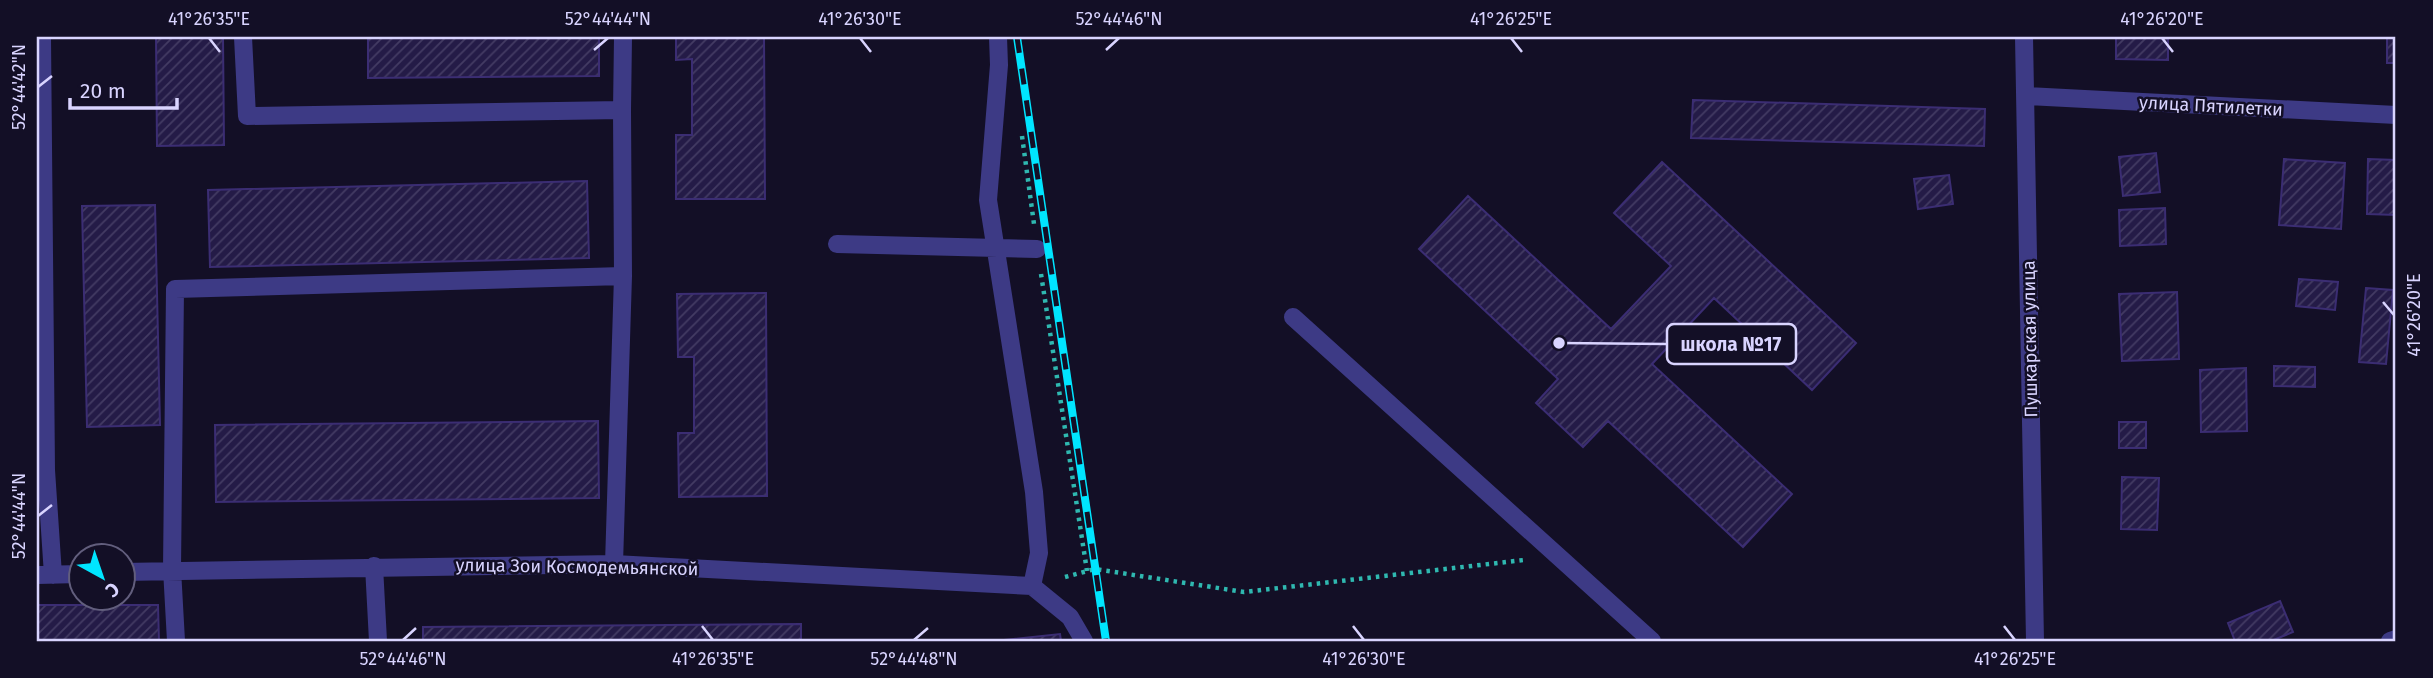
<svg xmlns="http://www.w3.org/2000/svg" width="2433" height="678" font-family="'Fira Sans',sans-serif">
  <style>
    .building { fill: url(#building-hatch); stroke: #3b2d73; stroke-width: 2 }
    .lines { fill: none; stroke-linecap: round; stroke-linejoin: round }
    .path { stroke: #2fb8b0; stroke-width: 4.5; stroke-dasharray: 3.5 5; stroke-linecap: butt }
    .minor { stroke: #3d3a85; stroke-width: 18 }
    .rail-casing { stroke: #00e5ff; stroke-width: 8 }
    .rail { stroke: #130f26; stroke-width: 5; stroke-dasharray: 16; stroke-linecap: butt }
    .ticks { fill: none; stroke: #d9d4ff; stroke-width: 2.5 }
    .labels { text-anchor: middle; stroke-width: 5; stroke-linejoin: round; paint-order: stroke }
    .street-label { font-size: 18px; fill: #d9d4ff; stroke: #130f26 }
    .leader { fill: none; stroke: #d9d4ff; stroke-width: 2.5 }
    .callout-dot { fill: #d9d4ff; stroke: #130f26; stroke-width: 2.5 }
    .callout { fill: #130f26; stroke: #d9d4ff; stroke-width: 2.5 }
    .callout-label { font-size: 19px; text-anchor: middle; font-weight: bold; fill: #d9d4ff }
    .neatline { fill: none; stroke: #d9d4ff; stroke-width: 2.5 }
    .ticks-label { font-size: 18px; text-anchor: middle; fill: #d9d4ff }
  </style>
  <defs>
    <pattern id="building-hatch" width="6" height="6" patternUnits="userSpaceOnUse" patternTransform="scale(1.75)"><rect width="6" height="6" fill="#241b47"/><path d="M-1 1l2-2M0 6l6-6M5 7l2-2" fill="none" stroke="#433b63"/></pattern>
  </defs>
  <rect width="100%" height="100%" fill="#130f26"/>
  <path class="building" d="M156 37H223L224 145 157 146Z
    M368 37H599V76L368 78Z
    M676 37H764L765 199H676V135H692V59L676 60Z
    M2116 37H2168V60L2116 59Z
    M2387 37H2396V63H2387Z
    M1693 100 1985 109 1984 146 1691 138Z
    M2156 153 2160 192 2123 196 2119 157Z
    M2284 159 2345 163 2341 229 2279 225Z
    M2368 159 2396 160V215L2367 214Z
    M1662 162 1856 343 1812 390 1714 298 1652 364 1792 494 1743 547 1608 421 1583 447 1536 403 1558 379 1419 249 1468 196 1611 329 1671 266 1614 213Z
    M1949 175 1953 204 1918 209 1914 179Z
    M587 181 589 258 210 267 208 190Z
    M155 205 160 425 87 427 82 206Z
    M2165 208 2166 244 2120 246 2119 210Z
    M2299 279 2338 282 2335 310 2296 306Z
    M2366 288 2393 290 2386 364 2359 362Z
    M2177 292 2179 359 2122 361 2119 294Z
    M766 293 767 496 679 497 678 433H694V357H678L677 294Z
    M2274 366 2315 367V387L2274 386Z
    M2246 368 2247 431 2201 432 2200 370Z
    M598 421 599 498 216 502 215 425Z
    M2119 422H2146V448H2119Z
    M2122 477 2159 478 2157 530 2121 529Z
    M2280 601 2293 632 2271 641H2235L2228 623Z
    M37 605H158L159 641H37Z
    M801 624V641H423V627Z
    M1060 634 1061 641H994Z"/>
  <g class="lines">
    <path class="path" d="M1022 136 1034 224
      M1041 274 1087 571
      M1065 577 1095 569 1244 592 1524 560"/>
    <path class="minor" d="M42 37 46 470 53 575
      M998 37 999 65 988 200 1034 492 1039 553 1032 586
      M2024 37 2035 641
      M2026 96 2396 115
      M622 110 623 37
      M837 244 1037 249
      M1293 317 1652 641
      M614 564 623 276
      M374 566 378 641
      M122 572 614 564 1032 586
      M37 575 80 574
      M1032 586 1070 617 1084 641
      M176 641 172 569 175 289 623 276 622 110 247 116 243 37
      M2390 641 2396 639"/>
    <defs>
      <path id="rail" d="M1017 37 1106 641"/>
    </defs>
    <use href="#rail" class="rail-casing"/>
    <use href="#rail" class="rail"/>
  </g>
  <path class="ticks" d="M209 38 220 52M860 38 871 52M1511 38 1522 52M2162 38 2173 52M594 50 608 38M1106 50 1119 38M38 87 52 76M2383 302 2394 315M38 516 52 505M702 626 713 640M1353 626 1364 640M2004 626 2015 640M403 640 416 628M914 640 928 628"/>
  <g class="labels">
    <g class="street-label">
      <text transform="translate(2211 106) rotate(3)" y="6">улица Пятилетки</text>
      <text transform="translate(2030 339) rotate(-91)" y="6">Пушкарская улица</text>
      <text transform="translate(577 567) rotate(1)" y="6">улица Зои Космодемьянской</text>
    </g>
  </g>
  <path class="leader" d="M1559 343L1667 344"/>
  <circle class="callout-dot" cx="1559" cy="343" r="7"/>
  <rect class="callout" x="1667" y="324" width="129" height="40" rx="7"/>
  <g class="callout-label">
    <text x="1731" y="351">школа №17</text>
  </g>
  <rect width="2433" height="678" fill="none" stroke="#130f26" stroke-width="77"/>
  <g transform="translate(102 577) rotate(140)"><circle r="33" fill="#130f26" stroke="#625e7d" stroke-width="2"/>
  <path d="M0-5L12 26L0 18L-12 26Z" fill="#00e5ff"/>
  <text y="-10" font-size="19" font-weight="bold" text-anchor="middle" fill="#d9d4ff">С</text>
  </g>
  <path d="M70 98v10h107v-10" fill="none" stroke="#d9d4ff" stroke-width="3.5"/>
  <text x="80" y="98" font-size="21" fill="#d9d4ff" stroke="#130f26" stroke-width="5" paint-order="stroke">20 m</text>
  <rect x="38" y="38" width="2356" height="602" class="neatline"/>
  <g class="ticks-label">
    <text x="209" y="25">41°26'35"E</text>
    <text x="608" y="25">52°44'44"N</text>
    <text x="860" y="25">41°26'30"E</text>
    <text x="1119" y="25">52°44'46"N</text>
    <text x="1511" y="25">41°26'25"E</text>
    <text x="2162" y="25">41°26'20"E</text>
    <text transform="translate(19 87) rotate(-90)" y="6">52°44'42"N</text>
    <text transform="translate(2414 315) rotate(-90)" y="6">41°26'20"E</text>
    <text transform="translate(19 516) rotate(-90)" y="6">52°44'44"N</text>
    <text x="403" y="665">52°44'46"N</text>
    <text x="713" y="665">41°26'35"E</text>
    <text x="914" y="665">52°44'48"N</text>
    <text x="1364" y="665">41°26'30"E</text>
    <text x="2015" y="665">41°26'25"E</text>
  </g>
</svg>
